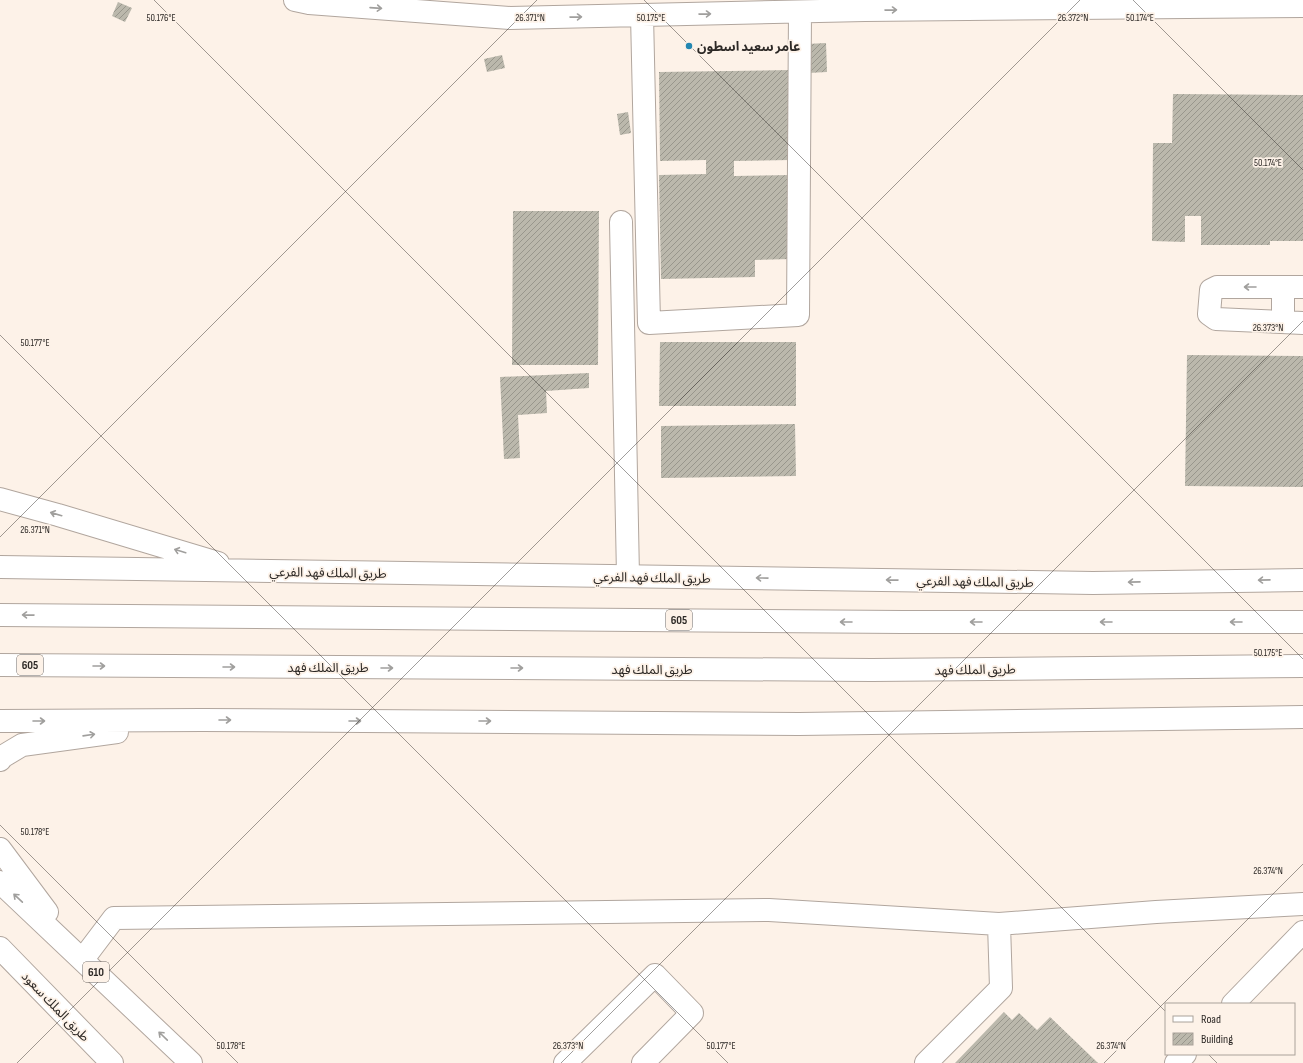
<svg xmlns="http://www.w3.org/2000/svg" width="1303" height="1063" font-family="'Sofia Sans Condensed','Noto Sans Arabic',sans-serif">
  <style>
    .building { fill: url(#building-hatch) }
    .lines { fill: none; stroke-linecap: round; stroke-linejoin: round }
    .minor-casing { stroke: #b1a69e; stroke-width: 24 }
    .major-casing { stroke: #b1a69e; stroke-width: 24 }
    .highway-casing { stroke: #b1a69e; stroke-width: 24 }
    .minor { stroke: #fff; stroke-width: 22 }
    .major { stroke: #fff; stroke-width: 22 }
    .highway { stroke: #fff; stroke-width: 22 }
    .oneway { stroke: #a09f9d }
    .ticks { fill: none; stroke: #2d2926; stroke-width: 1; stroke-opacity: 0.45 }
    .poi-dot { fill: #2387b1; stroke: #fdf2e8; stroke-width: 1.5 }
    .labels { text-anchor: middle; stroke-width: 3.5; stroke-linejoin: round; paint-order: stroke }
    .shield { fill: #fdf2e8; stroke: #6b6560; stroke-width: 1 }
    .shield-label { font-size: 12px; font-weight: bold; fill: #2d2926 }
    .poi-label { font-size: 13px; font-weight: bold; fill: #2d2926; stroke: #fdf2e8; text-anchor: start }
    .street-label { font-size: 13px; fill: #2d2926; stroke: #fdf2e8 }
    .ticks-label { font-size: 10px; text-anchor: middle; fill: #2d2926; stroke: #fdf2e8; stroke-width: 3.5; stroke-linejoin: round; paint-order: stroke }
  </style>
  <defs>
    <pattern id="building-hatch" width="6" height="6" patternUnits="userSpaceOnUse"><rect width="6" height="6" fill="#bbb8ac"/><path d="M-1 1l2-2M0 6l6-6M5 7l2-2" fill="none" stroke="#98968c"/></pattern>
  </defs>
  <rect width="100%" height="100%" fill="#fdf2e8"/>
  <path class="building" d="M118 2 132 8 125 22 112 16Z
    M826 43 827 72 808 73 807 44Z
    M502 55 505 68 487 72 484 59Z
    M790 70 791 160 734 161V176L791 175 792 259 755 260V277L661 279 659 175 706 174V160L660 161 659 72Z
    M1173 94 1303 95V241H1270V245H1201V216H1185V242L1152 241 1153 143H1172Z
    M628 112 631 133 620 135 617 114Z
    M513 211H599L598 365H512Z
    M660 342H796V406H659Z
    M1187 355 1303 356V487L1185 486Z
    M589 373V388L546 391 547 413 518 415 520 458 504 459 500 377Z
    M795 424 796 476 661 478V426Z
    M1004 1012 1012 1020 1019 1013 1037 1030 1050 1017 1098 1063H955Z"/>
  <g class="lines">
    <defs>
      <path id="minor" d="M295 0 309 3 510 18 865 10 1303 6
        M642 15 649 323 798 315 800 12
        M621 222 628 576
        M1283 287V322
        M1303 287H1217L1211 290 1209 314 1216 319 1303 323
        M83 959 114 918 769 910 999 924 1156 912 1303 904
        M1233 1004 1303 932
        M565 1063 655 975 692 1013 643 1063
        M926 1063 1001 988 999 924
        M1176 1063 1185 1054"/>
      <path id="major" d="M0 499 58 515 218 563
        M0 567 1093 583 1303 580
        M0 721 202 720 799 724 1303 717
        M0 760 2 757 22 745 117 732
        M0 849 47 912
        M0 882 191 1063
        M0 948 112 1063"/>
      <path id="highway" d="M0 615 902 622H1303
        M0 665 872 670 1303 666"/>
    </defs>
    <use href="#minor" class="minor-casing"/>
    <use href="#major" class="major-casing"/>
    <use href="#highway" class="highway-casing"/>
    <use href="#minor" class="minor"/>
    <use href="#major" class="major"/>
    <use href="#highway" class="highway"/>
  </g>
  <defs><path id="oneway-shaft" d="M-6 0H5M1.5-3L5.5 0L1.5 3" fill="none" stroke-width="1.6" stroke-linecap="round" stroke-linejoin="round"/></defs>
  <g class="oneway">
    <use href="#oneway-shaft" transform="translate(376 8) rotate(4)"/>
    <use href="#oneway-shaft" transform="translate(891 10) rotate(-1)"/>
    <use href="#oneway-shaft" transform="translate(705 14) rotate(-1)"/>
    <use href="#oneway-shaft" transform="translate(576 17) rotate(-1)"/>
    <use href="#oneway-shaft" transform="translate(1250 287) rotate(180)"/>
    <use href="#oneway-shaft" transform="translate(56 514) rotate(-164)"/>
    <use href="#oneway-shaft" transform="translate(180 551) rotate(-163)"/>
    <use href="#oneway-shaft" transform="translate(762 578) rotate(-179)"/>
    <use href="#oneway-shaft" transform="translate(892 580) rotate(-179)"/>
    <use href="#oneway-shaft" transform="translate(1264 580) rotate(179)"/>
    <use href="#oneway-shaft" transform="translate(1134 582) rotate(179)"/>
    <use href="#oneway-shaft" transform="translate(28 615) rotate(-179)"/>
    <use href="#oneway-shaft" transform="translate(846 622) rotate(-180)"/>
    <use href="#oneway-shaft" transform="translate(976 622) rotate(180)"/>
    <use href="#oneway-shaft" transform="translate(1106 622) rotate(180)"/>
    <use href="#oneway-shaft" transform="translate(1236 622) rotate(180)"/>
    <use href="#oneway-shaft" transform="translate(99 666)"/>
    <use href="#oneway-shaft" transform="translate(229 667)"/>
    <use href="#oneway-shaft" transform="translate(387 668)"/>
    <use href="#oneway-shaft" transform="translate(517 668)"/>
    <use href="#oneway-shaft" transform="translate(225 720)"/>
    <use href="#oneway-shaft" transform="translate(39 721)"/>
    <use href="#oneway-shaft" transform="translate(355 721)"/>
    <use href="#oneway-shaft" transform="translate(485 721)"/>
    <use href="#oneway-shaft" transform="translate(89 735) rotate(-8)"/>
    <use href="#oneway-shaft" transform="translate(18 898) rotate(-137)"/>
    <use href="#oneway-shaft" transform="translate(163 1036) rotate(-136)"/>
  </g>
  <path class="ticks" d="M154 0 1166 1012M644 0 1303 659M1133 0 1303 170M0 335 728 1063M0 537 537 0M0 825 238 1063M1208 1054 1217 1063M17 1063 1080 0M561 1063 1303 321M1104 1063 1303 864"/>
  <circle class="poi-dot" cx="689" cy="46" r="4"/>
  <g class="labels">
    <g class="shield">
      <rect x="666" y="610" width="26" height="20" rx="3"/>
      <rect x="17" y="655" width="26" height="20" rx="3"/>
      <rect x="83" y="962" width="26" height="20" rx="3"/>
    </g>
    <g class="shield-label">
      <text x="679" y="624">605</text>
      <text x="30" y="669">605</text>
      <text x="96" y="976">610</text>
    </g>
    <g class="poi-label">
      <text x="697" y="51">عامر سعيد اسطون</text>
    </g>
    <g class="street-label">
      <text transform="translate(328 572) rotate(1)" y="5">طريق الملك فهد الفرعي</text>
      <text transform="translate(652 577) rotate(1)" y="5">طريق الملك فهد الفرعي</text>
      <text transform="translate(975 581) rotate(1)" y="5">طريق الملك فهد الفرعي</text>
      <text x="328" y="672">طريق الملك فهد</text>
      <text x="652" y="674">طريق الملك فهد</text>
      <text transform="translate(975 669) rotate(-1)" y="5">طريق الملك فهد</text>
      <text transform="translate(56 1006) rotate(46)" y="5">طريق الملك سعود</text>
    </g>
  </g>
  <g class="ticks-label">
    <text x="1140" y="21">50.174°E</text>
    <text x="161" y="21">50.176°E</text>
    <text x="530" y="21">26.371°N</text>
    <text x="651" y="21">50.175°E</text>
    <text x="1073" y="21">26.372°N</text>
    <text x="1268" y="166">50.174°E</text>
    <text x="1268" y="331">26.373°N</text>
    <text x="35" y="346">50.177°E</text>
    <text x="35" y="533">26.371°N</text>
    <text x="1268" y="656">50.175°E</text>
    <text x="35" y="835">50.178°E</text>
    <text x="1268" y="874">26.374°N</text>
    <text x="231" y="1049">50.178°E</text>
    <text x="568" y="1049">26.373°N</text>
    <text x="721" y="1049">50.177°E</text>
    <text x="1111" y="1049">26.374°N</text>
  </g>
  <rect x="1165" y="1003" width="130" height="52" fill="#fdf2e8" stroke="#aaa29a"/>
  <rect x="1173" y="1016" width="20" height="6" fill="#ffffff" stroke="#aaa29a"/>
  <text x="1201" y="1023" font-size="12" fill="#2d2926">Road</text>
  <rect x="1173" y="1033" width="20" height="12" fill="url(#building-hatch)" stroke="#aaa29a"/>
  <text x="1201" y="1043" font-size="12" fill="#2d2926">Building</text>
</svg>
